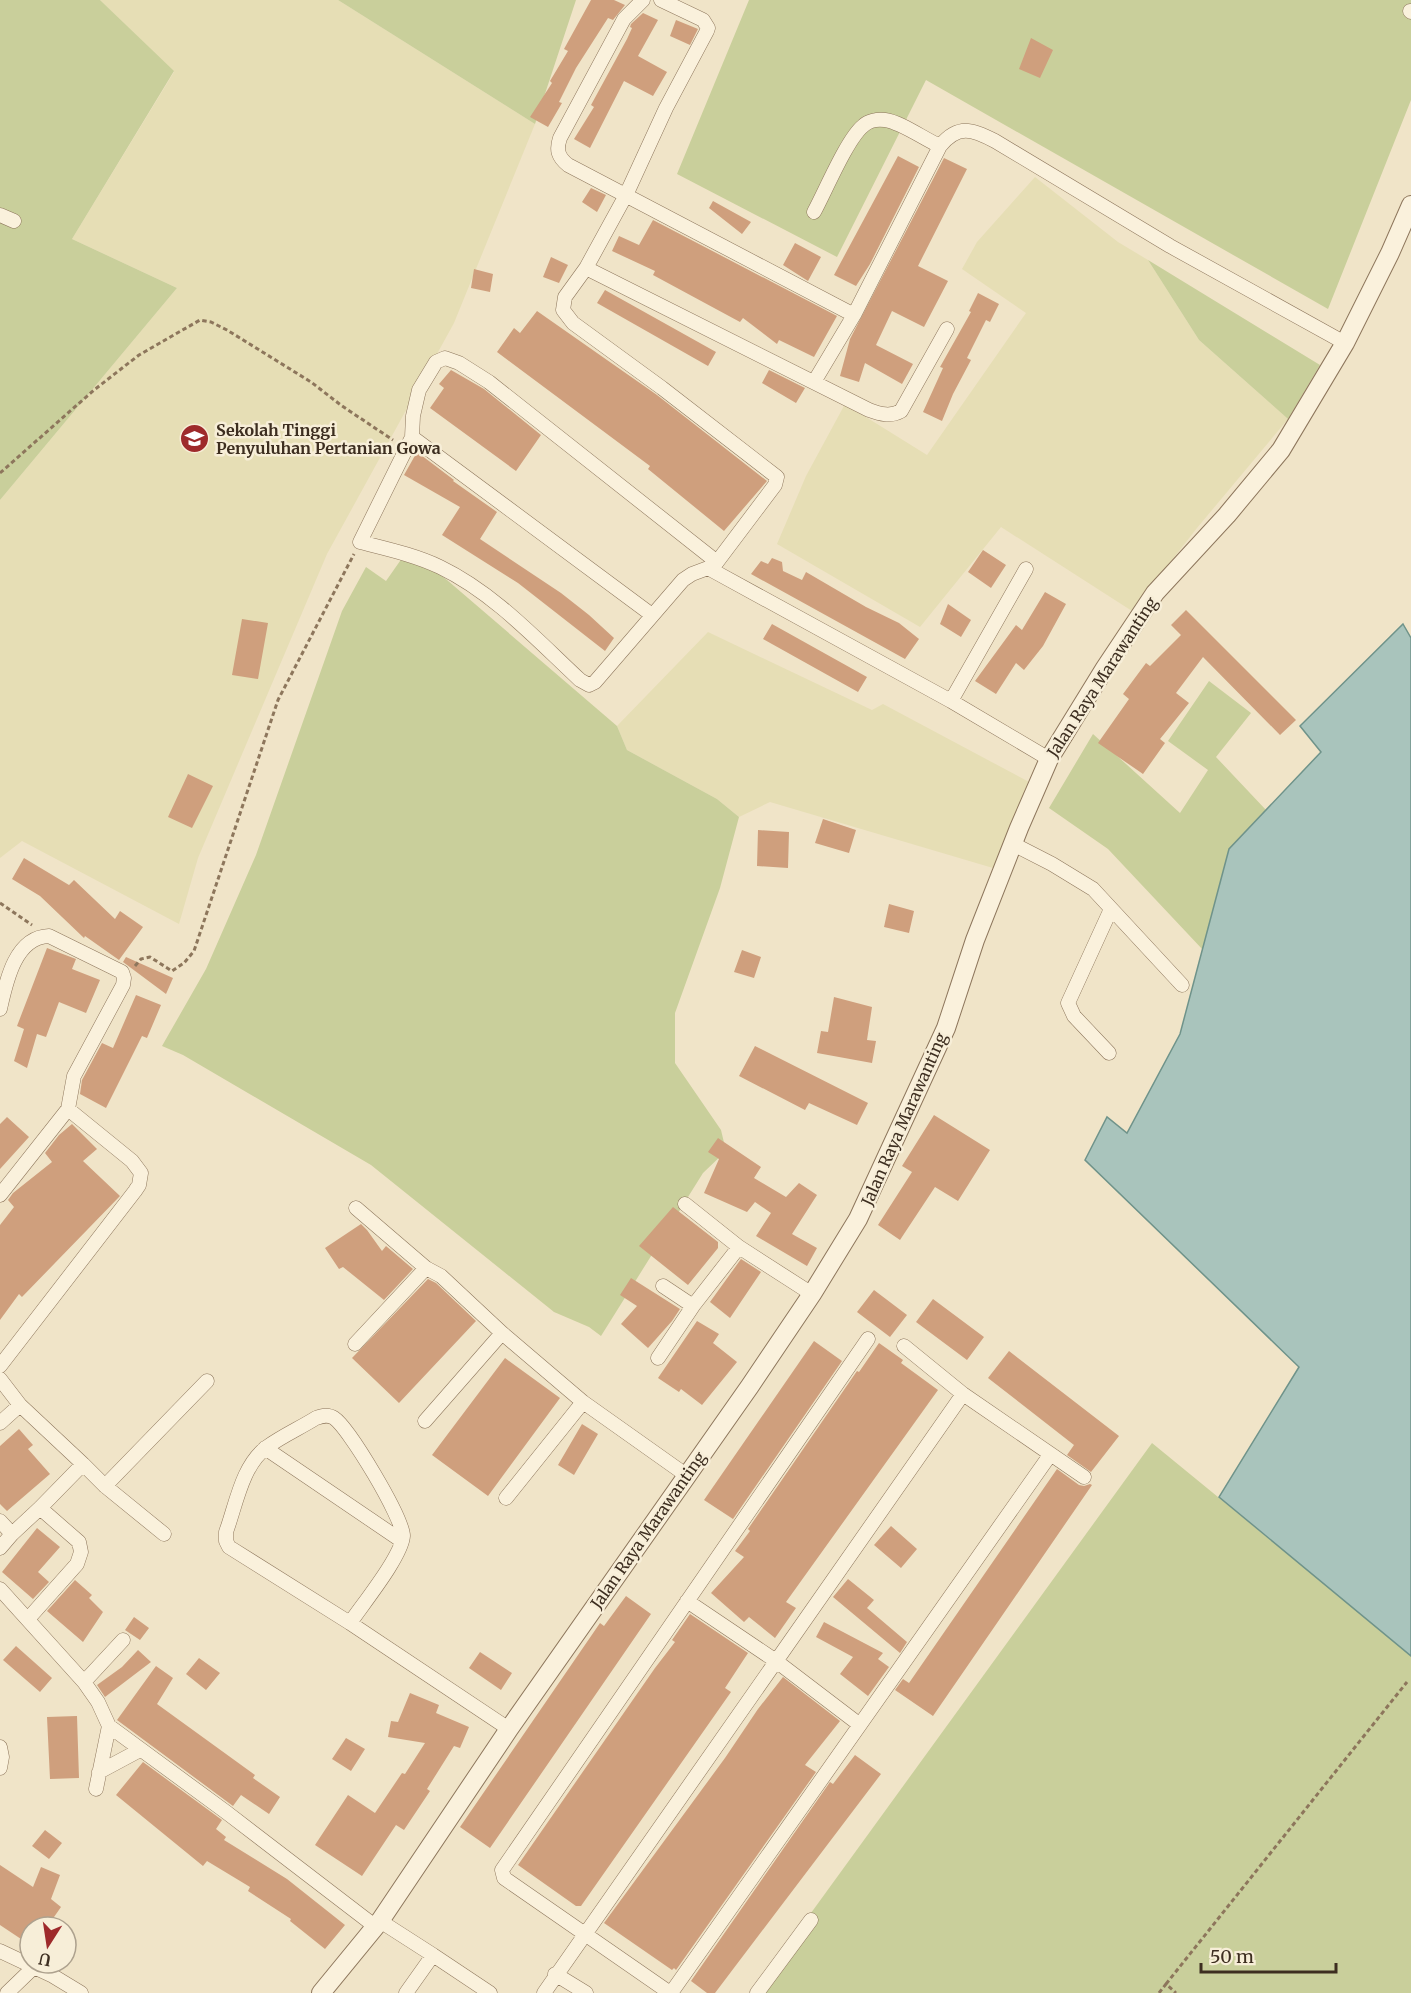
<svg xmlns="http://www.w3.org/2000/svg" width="1411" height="1993" font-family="Merriweather,serif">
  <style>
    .farmland { fill: #e6deb5 }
    .green { fill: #c9cf9b }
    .water { fill: #a9c4bc; stroke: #6f938a; stroke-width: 1.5 }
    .building { fill: #cf9f7d }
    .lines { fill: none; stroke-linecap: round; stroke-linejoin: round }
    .minor-casing { stroke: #8d765c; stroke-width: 15 }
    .tertiary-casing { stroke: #8d765c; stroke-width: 20 }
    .path { stroke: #8d765c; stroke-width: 3; stroke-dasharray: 4.5 3; stroke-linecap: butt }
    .minor { stroke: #faf1dc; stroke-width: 14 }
    .tertiary { stroke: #faf1dc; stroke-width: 18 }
    .labels { text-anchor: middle; stroke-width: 5; stroke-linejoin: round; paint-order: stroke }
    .poi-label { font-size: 16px; font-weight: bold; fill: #3d2e20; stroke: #f7eed8; text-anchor: start }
    .street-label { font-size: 16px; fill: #3d2e20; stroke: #f7eed8 }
  </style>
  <rect width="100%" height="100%" fill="#f0e4c8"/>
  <path class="farmland" d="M100 0H338L535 124 454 323 327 554 198 858 179 924 22 841 0 858V500L177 288 72 239 174 72Z
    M1035 177 1118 242 1148 260 1199 340 1288 419 1197 528 1132 611 1001 527 920 627 777 544 806 476 845 404 927 455 1026 313 962 269 977 242Z
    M708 632 872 710 883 704 1031 783 993 868 770 802 739 817 717 799 627 750 617 726Z"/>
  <path class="green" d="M0 0H100L174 71 72 239 177 288 0 500Z
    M338 0H576L535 124Z
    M749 0H1411V100L1328 309 926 80 837 257 677 174Z
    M1148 260 1320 365 1288 419 1199 340Z
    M407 551 447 580 617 726 627 750 717 799 739 817 720 888 675 1013V1063L721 1130 726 1151 703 1173 601 1336 589 1327 554 1312 371 1165 183 1055 162 1046 206 969 256 855 342 611 366 567 386 581Z
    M1209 681 1251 713 1216 757 1266 810 1229 849 1203 950 1108 849 1049 808 1093 734 1180 813 1208 770 1168 741Z
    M1152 1443 1411 1655V1993H753Z"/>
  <path class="water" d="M1403 624 1411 638V1656L1219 1497 1299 1367 1085 1160 1107 1117 1127 1133 1180 1034 1229 849 1321 752 1300 726Z"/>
  <path class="building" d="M591 0H614L625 5 613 20 608 18 576 68 559 102 562 103 548 127 530 117 552 83 550 81 568 51 564 49Z
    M643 13 658 20 638 56 667 72 653 96 624 81 590 148 574 139 594 107 591 105 627 39 632 28 630 27 631 24Z
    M676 20 698 29 690 45 670 36Z
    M1031 38 1053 50 1040 78 1019 69Z
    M898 156 919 167 870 264 856 286 834 275Z
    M944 158 967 169 918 266 948 281 924 327 892 311 876 345 913 364 902 384 865 363 859 382 840 376 850 339Z
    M591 188 606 195 597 212 582 202Z
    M713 201 751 222 742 234 709 208Z
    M653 220 837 316 814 357 779 340 777 344 743 318 740 322 653 275 655 271 612 251 619 236 639 245Z
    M795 243 821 257 808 281 783 265Z
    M551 257 568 265 559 283 543 277Z
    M474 269 493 274 490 292 471 288Z
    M605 290 716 352 708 366 597 303Z
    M978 293 999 304 990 322 986 320 967 358 971 360 953 394 942 421 923 412 943 368 940 367 971 312 969 311Z
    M537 311 657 395 767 481 724 531 648 469 650 466 497 352 514 328 520 333Z
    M451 370 484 389 541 435 516 471 430 408 444 388 439 384Z
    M769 370 805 388 796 403 762 383Z
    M417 452 454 480 453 481 497 512 480 539 561 593 589 615 614 638 605 651 518 583 442 535 460 507 404 475Z
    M983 550 1006 565 991 588 968 572Z
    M772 558 782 562 783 571 802 580 806 572 866 607 899 623 919 639 905 659 751 574 761 561 768 564Z
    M1045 592 1066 604 1043 646 1024 670 1016 663 996 694 975 681 1016 625 1022 630Z
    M948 604 971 620 961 637 940 624Z
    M1186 610 1296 720 1280 735 1203 657 1176 693 1189 703 1160 739 1165 743 1143 774 1098 743 1129 699 1123 694 1146 663 1150 666 1181 635 1171 625Z
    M242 619 268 623 258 679 232 675Z
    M772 624 867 677 858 692 763 639Z
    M188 774 213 786 192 828 168 817Z
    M823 819 856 830 849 853 815 843Z
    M758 830 789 832 788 868 757 866Z
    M24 858 69 885 74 880 115 919 120 911 143 927 119 960 85 936 84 938 40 896 12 879Z
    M889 904 914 911 909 933 884 927Z
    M47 948 76 959 72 969 100 980 86 1013 59 1002 46 1037 37 1034 27 1068 14 1061 24 1029 17 1026Z
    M742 950 761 957 754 978 734 972Z
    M126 957 173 978 166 994 123 962Z
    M136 995 161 1005 147 1038 142 1036 106 1108 80 1094 82 1080 102 1043 113 1048Z
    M834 997 872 1007 867 1040 876 1041 872 1063 817 1053 821 1031 828 1032Z
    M755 1046 868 1103 857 1125 809 1103 805 1110 739 1076Z
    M934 1115 990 1150 958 1201 935 1187 900 1240 878 1225 912 1172 902 1166Z
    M7 1117 29 1137 0 1169V1124Z
    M72 1124 97 1149 83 1161 120 1196 22 1297 19 1294 0 1320V1225L14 1207 8 1200 13 1193 52 1162 45 1153 59 1135Z
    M718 1138 761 1167 754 1178 786 1197 799 1183 817 1195 792 1234 817 1248 807 1266 756 1236 771 1213 755 1202 747 1212 704 1193 719 1159 708 1152Z
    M673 1207 718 1242V1248L688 1285 639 1246Z
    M361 1224 367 1230 382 1251 386 1246 413 1269 384 1300 343 1267 339 1269 325 1248Z
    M741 1259 761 1272 730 1318 710 1302Z
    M631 1278 680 1309 672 1321 648 1348 621 1324 637 1306 620 1295Z
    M428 1279 436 1283 476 1321 399 1403 352 1358Z
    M874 1290 907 1315 890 1337 857 1312Z
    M933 1299 984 1337 967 1360 916 1322Z
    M697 1321 719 1334 713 1343 737 1362 702 1405 681 1389 679 1392 658 1378Z
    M814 1341 842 1361 733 1519 704 1500Z
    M879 1343 903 1360 901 1363 938 1390 786 1602 796 1608 775 1638 749 1617 744 1622 711 1593 744 1557 735 1551 750 1531 748 1529 857 1371 859 1372Z
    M1009 1351 1119 1436 1091 1472 1067 1455 1074 1445 988 1378Z
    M505 1358 560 1398 488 1496 432 1455Z
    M582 1424 598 1434 574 1475 558 1465Z
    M19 1429 33 1445 28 1449 50 1474 7 1511 0 1504V1446Z
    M1057 1469 1079 1485 1084 1486 1090 1484 1092 1485 933 1716 895 1690 903 1679 909 1683Z
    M891 1526 917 1549 901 1568 874 1545Z
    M37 1528 60 1547 38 1572 49 1582 33 1599 2 1572Z
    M848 1579 874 1600 867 1608 907 1642 900 1653 833 1597Z
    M75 1580 92 1595 89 1598 103 1612 83 1642 47 1611Z
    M626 1596 651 1614 490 1848 460 1827 600 1623 604 1626Z
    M690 1614 748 1653 725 1688 731 1692 581 1906H576L518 1865 655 1668 675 1642 672 1640Z
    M134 1617 149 1628 140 1640 125 1630Z
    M824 1622 883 1653 878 1659 889 1667 868 1696 840 1674 853 1657 816 1637Z
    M16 1646 52 1678 40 1692 3 1660Z
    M138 1650 151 1662 105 1697 97 1685 122 1667Z
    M480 1652 512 1673 501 1690 469 1668Z
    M199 1658 220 1673 206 1690 186 1674Z
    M156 1666 173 1678 157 1704 255 1775 253 1778 280 1797 269 1814 241 1795 233 1806 117 1720Z
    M783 1677 840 1721 805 1765 816 1772 676 1970 674 1968 672 1970 604 1923 725 1758 758 1709Z
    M410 1693 439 1705 436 1713 469 1727 460 1748 454 1746 427 1789 430 1791 404 1830 396 1825 362 1876 315 1845 348 1795 375 1813 402 1773 405 1774 425 1743 388 1737 391 1721 398 1722Z
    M77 1716 79 1778 50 1779 47 1717Z
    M346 1738 365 1749 351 1771 332 1759Z
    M855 1755 881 1774 715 1993H707L691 1981 830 1782 833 1784Z
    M143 1762 222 1820 216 1829 226 1837 224 1840 287 1879 345 1925 325 1949 290 1921 291 1919 248 1891 250 1887 207 1861 203 1866 116 1795Z
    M45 1830 62 1843 49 1859 32 1846Z
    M0 1865 33 1887 41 1867 60 1875 51 1899 61 1907 47 1927H30V1945L0 1925Z"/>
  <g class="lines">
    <defs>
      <path id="minor" d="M643 0 624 19 560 138C556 150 558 157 568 165L854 315
        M661 0 703 20 708 28 707 31 666 108 626 195 586 268 565 297 563 310 573 323 662 388 777 477 775 485 717 562 711 566
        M1410 11 1411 12
        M814 212C825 192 847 139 863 126 868 121 877 119 885 120 901 122 924 139 940 146
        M0 215 14 221
        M586 268 869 410C880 414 890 417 901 411L947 329
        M814 382 854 315 940 146C958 124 972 129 995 141L1170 246 1345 343
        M412 437 652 615
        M717 562 489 382 459 363 445 358 436 362 419 390 413 416 412 437 360 542C387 549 415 555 440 567 494 593 537 640 580 680L589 685 595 682 683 580 692 574 708 568 951 701 1049 759
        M951 701 1026 569
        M1013 844 1052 864 1093 889 1182 985
        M0 1009C6 982 15 937 49 936L122 972 124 978 123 985 74 1076 68 1109 132 1161 141 1173 139 1185 135 1191 0 1366
        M1109 1053 1074 1016 1068 1003 1111 909
        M0 1195 68 1109
        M685 1204 739 1247 812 1294
        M356 1208 426 1268 441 1276 502 1333 583 1402 686 1475
        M663 1286 693 1306
        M355 1344 426 1268
        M904 1346 963 1394 1084 1477
        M658 1358 693 1306 739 1247
        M0 1379 20 1405 83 1464 40 1508 12 1534 0 1548
        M425 1421 502 1333
        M0 1423 20 1405
        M265 1448 402 1541
        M83 1464 105 1486 164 1534
        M105 1486 207 1381
        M506 1498 583 1402
        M0 1521 12 1534
        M0 1589 84 1682 98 1702 109 1726 226 1812 376 1927
        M687 1601 776 1661 860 1725
        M28 1619 77 1564 81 1552 79 1542 40 1508
        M350 1623C362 1605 402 1556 403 1536 403 1518 349 1428 334 1418 328 1414 322 1416 316 1418 300 1428 282 1436 267 1447 242 1465 236 1505 226 1532V1541L229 1547 350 1623 509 1729
        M84 1682 123 1640
        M0 1747 2 1757 0 1768
        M99 1772 140 1750
        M96 1789 109 1726
        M380 1921 433 1955
        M0 1951 53 1976 81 1993
        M555 1974 586 1993
        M7 1993 34 1967
        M406 1993 433 1955 490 1993
        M544 1993 963 1394
        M670 1993 504 1878 502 1870 868 1339
        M671 1993 1050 1455
        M757 1993 811 1920"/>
      <path id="tertiary" d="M321 1993 380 1921 509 1729 750 1386 812 1294 858 1219 946 1028 975 940 1019 828 1049 759 1105 668 1155 593 1227 515 1281 450 1345 343 1390 253 1411 205"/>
    </defs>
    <use href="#minor" class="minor-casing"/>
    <use href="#tertiary" class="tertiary-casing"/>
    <path class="path" d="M0 473 94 390 139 355 200 320 211 322 227 330 311 382 342 406 393 440
      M0 903 32 925
      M135 966 141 959 150 957 172 971 184 963 194 951 278 700 354 554
      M1166 1984 1407 1682
      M1159 1993 1166 1984 1176 1993"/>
    <use href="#minor" class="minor"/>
    <use href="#tertiary" class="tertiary"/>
  </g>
  <defs>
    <symbol id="university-disc" viewBox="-11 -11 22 22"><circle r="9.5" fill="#9e2a2b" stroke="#f7eed8"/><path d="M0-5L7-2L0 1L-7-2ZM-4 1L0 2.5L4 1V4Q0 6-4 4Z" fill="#fff"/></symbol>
  </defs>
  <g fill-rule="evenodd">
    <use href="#university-disc" x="178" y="422" width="33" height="33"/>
  </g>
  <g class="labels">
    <g class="poi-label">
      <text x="216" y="436">Sekolah Tinggi<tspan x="216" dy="18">Penyuluhan Pertanian Gowa</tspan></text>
    </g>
    <g class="street-label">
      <text transform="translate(1102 677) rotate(-57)" y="6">Jalan Raya Marawanting</text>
      <text transform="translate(904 1119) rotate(-66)" y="6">Jalan Raya Marawanting</text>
      <text transform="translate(648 1530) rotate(-55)" y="6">Jalan Raya Marawanting</text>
    </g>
  </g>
  <g transform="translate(48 1945) rotate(192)"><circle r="28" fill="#f7eed8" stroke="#ada18e" stroke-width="1.5"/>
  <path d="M0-4.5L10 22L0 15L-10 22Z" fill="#9e2a2b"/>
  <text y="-9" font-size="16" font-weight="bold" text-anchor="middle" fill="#3d2e20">U</text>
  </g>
  <path d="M1201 1963v9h135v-9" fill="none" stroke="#3d2e20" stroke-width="3"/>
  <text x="1210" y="1963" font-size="18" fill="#3d2e20" stroke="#f7eed8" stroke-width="4.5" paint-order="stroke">50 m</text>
</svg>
